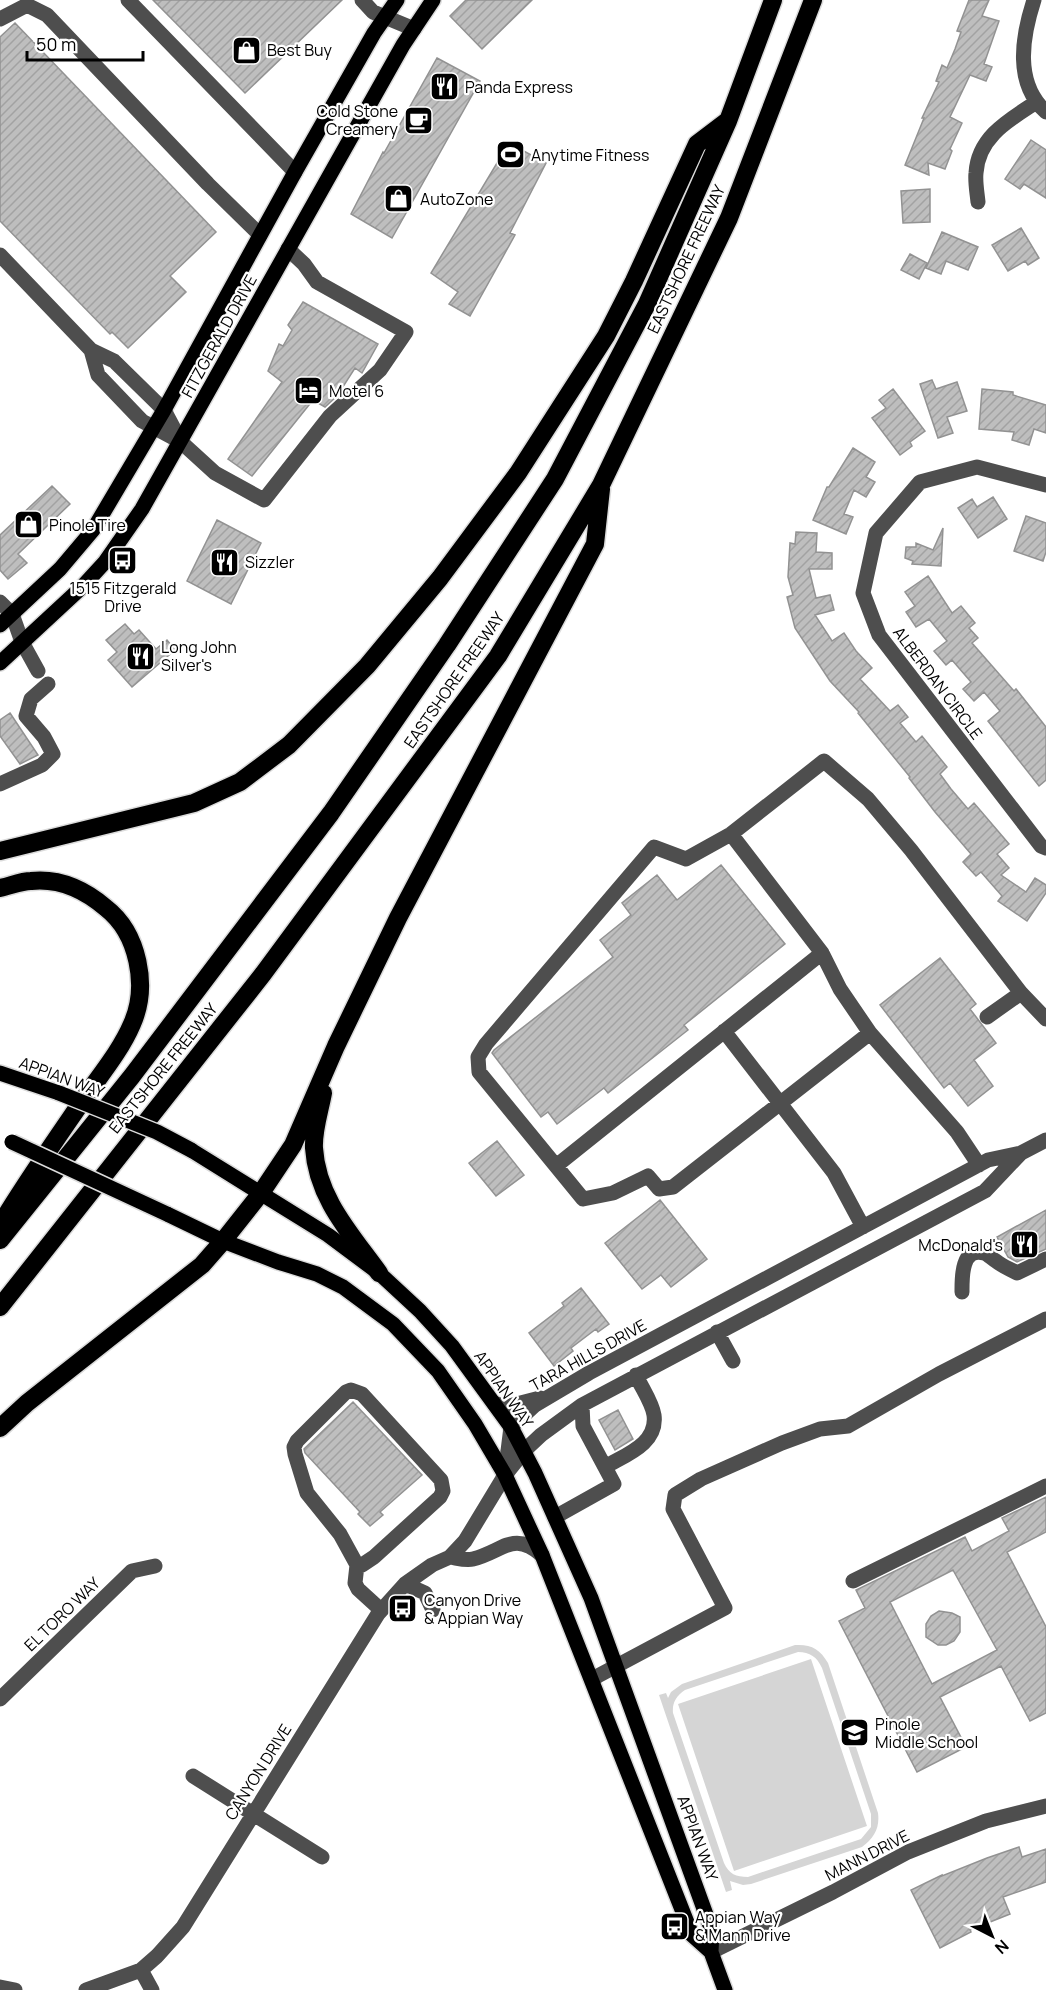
<svg xmlns="http://www.w3.org/2000/svg" width="1046" height="1990" font-family="Manrope,sans-serif">
  <style>
    .green { fill: #d5d5d5; fill-rule: evenodd }
    .building { fill: url(#building-hatch); stroke: #929292; stroke-width: 1.5; fill-rule: evenodd }
    .lines { fill: none; stroke-linecap: round; stroke-linejoin: round }
    .major-casing { stroke: #dbdbdb; stroke-width: 18 }
    .highway-casing { stroke: #dbdbdb; stroke-width: 21 }
    .minor { stroke: #4e4e4e; stroke-width: 15 }
    .major { stroke: #000; stroke-width: 15 }
    .highway { stroke: #000; stroke-width: 18 }
    .major-bridge-casing { stroke: #dbdbdb; stroke-width: 18; stroke-linecap: butt }
    .major-bridge { stroke: #000; stroke-width: 15 }
    .labels { text-anchor: middle; stroke-width: 4.5; stroke-linejoin: round; paint-order: stroke }
    .poi-label { font-size: 16px; fill: #000; stroke: #fff; text-anchor: start }
    .street-label { font-size: 16px; fill: #000; stroke: #fff }
  </style>
  <defs>
    <pattern id="building-hatch" width="6" height="6" patternUnits="userSpaceOnUse" patternTransform="scale(1.5)"><rect width="6" height="6" fill="#bebebe"/><path d="M-1 1l2-2M0 6l6-6M5 7l2-2" fill="none" stroke="#a2a2a2"/></pattern>
  </defs>
  <rect width="100%" height="100%" fill="#fff"/>
  <path class="green" d="M795 1645C811 1644 820 1649 828 1663L878 1813C880 1828 874 1838 862 1847L751 1884 743 1885 730 1881 732 1890 726 1892 659 1695 666 1693 668 1698 671 1692 682 1684ZM798 1652C810 1652 817 1657 822 1668L871 1814V1827L861 1839 748 1877C736 1877 729 1874 724 1863L673 1713C672 1703 676 1696 685 1690Z
    M811 1659 867 1826 734 1871 678 1704Z"/>
  <path class="building" d="M153 0H342L245 93Z
    M466 0H532L482 49 450 16Z
    M969 0H989L982 16 999 21 984 64 992 67 986 81 970 75 950 117 962 123 950 149 952 151 945 169 928 163 929 175 905 165 924 118H922L939 82 936 81 942 65 947 68 955 49 961 32 957 31Z
    M15 23 216 232 170 276 186 292 128 348 112 332 110 334 0 221V37Z
    M437 58 480 81 392 238 351 214 383 152 384 153Z
    M1031 140 1046 150V198L1024 184 1020 189 1005 179Z
    M509 143 546 163 510 233 515 235 470 316 449 304 458 292 431 273Z
    M930 189V222L903 223 901 191Z
    M1021 228 1039 258 1028 265 1025 261 1008 271 992 245Z
    M942 232 978 247 968 270 946 261 941 274 926 268Z
    M910 254 927 263 919 279 901 270Z
    M303 302 378 344 362 373 355 368 337 396 325 407 313 400 252 476 228 459 282 382 268 371 279 344 283 346 292 330 288 325Z
    M932 380 936 389 957 382 967 411 947 417 953 433 938 438 920 384Z
    M893 389 925 431 910 442 912 446 900 455 872 418 886 408 879 400Z
    M982 389 1013 392V395L1046 405V433L1034 429 1029 445 1012 440 1014 432 979 429Z
    M853 448 875 462 866 477 875 482 866 497 854 490 844 514 853 517 846 534 813 520 827 487H829Z
    M52 486 70 504 18 554 27 563 8 579 0 570V535Z
    M993 497 1007 519 978 538 958 508 972 499 977 507Z
    M1026 516 1046 523V552L1043 561 1014 551Z
    M217 520 261 543 231 604 187 581Z
    M943 528 941 566 912 564 913 561 905 558 906 547H916V543L933 550Z
    M796 532 817 533 816 552 832 553V569H809L816 598 830 595 834 610 815 615 832 641 844 633 856 651 872 668 860 679 890 711 898 705 908 717 900 723 916 742 922 736 947 767 940 774 951 789 968 809 974 803 1009 844 997 854 1009 868 1001 875 1026 892 1035 878 1046 885V893L1027 921 998 901 1002 896 981 872 976 876 963 862 971 854 935 812 909 778 910 777 858 713 859 712 830 681 795 628 787 597 793 595 788 577 790 543 795 544Z
    M928 576 952 613 961 606 975 623 969 628 978 638 972 643 1014 691 1016 689 1046 727V780L1039 786 988 721 1000 711 984 692 974 701 963 689 971 682 952 660 946 665 934 651 947 641 929 619 916 627 906 612 915 606 905 592Z
    M125 624 134 634 139 630 156 649 167 640 175 650 132 687 108 660 117 652 106 640Z
    M10 713 38 755 20 764 0 736V720Z
    M721 865 785 944 684 1025 688 1030 608 1093 604 1088 557 1124 548 1112 541 1117 492 1053 494 1050 613 957 600 940 631 915 622 903 657 875 677 900Z
    M940 958 976 1004 970 1009 996 1043 974 1060 993 1086 968 1106 950 1083 944 1088 880 1005Z
    M497 1141 524 1175 496 1196 469 1163Z
    M660 1200 707 1259 671 1287 661 1275 642 1289 605 1243Z
    M1046 1210V1249L1017 1262 1008 1257 997 1237Z
    M581 1288 609 1324 598 1332 596 1329 571 1348 573 1351 554 1366 529 1333 564 1306 562 1303Z
    M353 1402 422 1475 380 1512 383 1515 370 1526 358 1514 360 1512 305 1453 304 1449Z
    M618 1410 633 1439 615 1450 599 1420Z
    M1046 1497V1532L1007 1552 1046 1627V1713L1030 1721 1001 1666 940 1697 966 1747 917 1772 839 1621 865 1608 856 1590 965 1537 972 1551 1009 1531 1002 1518ZM953 1570 997 1650 932 1684 890 1602Z
    M939 1611 952 1613 960 1617V1632L954 1641 946 1645H938L926 1637V1624L931 1616Z
    M1019 1847 1022 1857 1046 1849V1882L1003 1897 1010 1914 970 1930 971 1932 940 1948 911 1890 942 1875V1876L987 1858Z"/>
  <g class="lines">
    <defs>
      <path id="major" d="M0 625 60 569 93 530 164 410 295 172 374 33 397 0
        M0 663 82 587 105 562 142 509 403 45 433 0
        M0 1073 59 1093
        M191 1150 328 1235 379 1273 420 1311 452 1346 511 1427 535 1473 591 1598 712 1931 711 1952 725 1990
        M167 1214 223 1241 278 1262 317 1274 343 1287 393 1324 438 1371 475 1424 505 1475 542 1555 692 1935 711 1952"/>
      <path id="highway" d="M0 851 194 803 240 782 289 745 367 666 440 578 518 473 606 336 634 281 697 144 726 122
        M0 888C10 886 21 881 31 881 59 878 85 890 106 908 138 933 149 986 132 1024 121 1050 101 1074 85 1097 57 1138 28 1179 2 1222
        M323 1093C320 1110 313 1130 314 1148 317 1198 351 1234 379 1273
        M0 1240 132 1076 331 813 447 645 555 479 647 304 728 121 773 0
        M0 1307 263 974 498 656 601 485 729 218 813 0
        M0 1428 27 1403 202 1265 223 1241 261 1193 293 1145 336 1046 398 918 595 544 601 489"/>
    </defs>
    <use href="#major" class="major-casing"/>
    <use href="#highway" class="highway-casing"/>
    <path class="minor" d="M128 0 295 172
      M362 0 373 12 414 29
      M1034 0C1022 37 1014 83 1046 112
      M0 19 27 5 47 15 208 184 260 235
      M978 202C977 192 975 182 976 173 978 137 1009 120 1035 103
      M0 255 91 350 114 361 164 410 181 442
      M91 350 98 375 142 421 181 442 215 473 264 500 330 416 380 370 406 332 317 282 304 264 288 249
      M1046 485 977 467 920 482 876 533 863 593 879 635 1041 846 1046 848
      M0 602 12 614 22 642 38 671
      M0 784 42 765 53 754 44 737 26 716 31 699 48 684
      M731 834 822 953 840 989 870 1033 957 1132 979 1165
      M822 953 556 1166 479 1072 478 1057 486 1044 654 847 686 859 731 834 824 761 868 799 911 850 1021 993 987 1017
      M1021 993 1046 1019
      M724 1031 834 1173 863 1227
      M556 1166 583 1199 613 1193 648 1176 659 1189 673 1187 870 1033
      M962 1292C962 1278 961 1247 984 1253 988 1254 992 1259 996 1261 1002 1266 1010 1269 1017 1273L1046 1259
      M717 1332 733 1361
      M494 1403 505 1407 540 1398
      M605 1467C625 1455 658 1444 654 1415 652 1402 641 1387 636 1375
      M505 1475 511 1427 535 1405 589 1373 988 1160 1021 1153 1046 1140
      M555 1517 614 1484 583 1426 582 1405
      M450 1557C457 1558 466 1561 473 1559 504 1551 513 1530 542 1555
      M357 1565H362L374 1557 440 1497 443 1491 441 1480 362 1394 351 1390 346 1392 297 1441 294 1447 295 1454 307 1493 340 1534 357 1565 355 1583 358 1589 381 1610
      M853 1581 1046 1486
      M405 1584 425 1593 433 1610
      M592 1679 725 1608 673 1509 675 1495 701 1479 782 1443 820 1429 848 1426 939 1374 1046 1319
      M0 1699 132 1571 155 1566
      M193 1776 322 1857
      M711 1952 833 1892 908 1852 986 1821 1046 1806
      M141 1970 152 1990
      M0 1987 15 1990
      M86 1990 141 1970 157 1956 183 1927 378 1614 405 1584 432 1565 450 1557 465 1541 505 1475 525 1450 541 1435 582 1405 985 1191 1021 1153"/>
    <use href="#major" class="major"/>
    <use href="#highway" class="highway"/>
    <defs>
      <path id="major-bridge" d="M59 1093 157 1132 191 1150
        M12 1142 167 1214"/>
    </defs>
    <use href="#major-bridge" class="major-bridge-casing"/>
    <use href="#major-bridge" class="major-bridge"/>
  </g>
  <defs>
    <symbol id="shop-square" viewBox="-11 -11 22 22"><rect x="-9" y="-9" width="18" height="18" rx="4" fill="#000" stroke="#fff"/><path d="M-5-2.5h2.3a2.7 3.5 0 0 1 5.4 0H5L5.5 6h-11ZM-1.5-2.5h3a1.5 2.3 0 0 0-3 0Z" fill="#fff"/></symbol>
    <symbol id="restaurant-square" viewBox="-11 -11 22 22"><rect x="-9" y="-9" width="18" height="18" rx="4" fill="#000" stroke="#fff"/><path d="M-5-6h1v4h1v-4h1v4h1v-4h1v5L-1.5 .5V6h-2V.5L-5-1ZM5-6V6H3V1.5H1.5Q1.5-4 5-6Z" fill="#fff"/></symbol>
    <symbol id="cafe-square" viewBox="-11 -11 22 22"><rect x="-9" y="-9" width="18" height="18" rx="4" fill="#000" stroke="#fff"/><path d="M-5.5-4.5H6V0H3Q3 3.5 0 3.5H-2.5Q-5.5 3.5-5.5 0ZM3-3.2v2h1.7v-2ZM-6 4.5H4V6H-6Z" fill="#fff"/></symbol>
    <symbol id="stadium-square" viewBox="-11 -11 22 22"><rect x="-9" y="-9" width="18" height="18" rx="4" fill="#000" stroke="#fff"/><path d="M0-5a6.5 5 0 1 0 0 10a6.5 5 0 1 0 0-10ZM-3.5-1.8h7v3.6h-7Z" fill="#fff"/></symbol>
    <symbol id="hotel-square" viewBox="-11 -11 22 22"><rect x="-9" y="-9" width="18" height="18" rx="4" fill="#000" stroke="#fff"/><path d="M-6-4.5h1.5V1H6V5H4.5V3h-9V5H-6ZM-4 0a1.8 1.8 0 1 1 3.6 0ZM.5 0V-2.5h3Q6-2.5 6 0Z" fill="#fff"/></symbol>
    <symbol id="bus-square" viewBox="-11 -11 22 22"><rect x="-9" y="-9" width="18" height="18" rx="4" fill="#000" stroke="#fff"/><path d="M-5-6H5V4H4V6H2V4H-2V6H-4V4H-5ZM-3.5-4V0h7V-4ZM-3.5 1.2v1.5H-2V1.2ZM2 1.2v1.5H3.5V1.2Z" fill="#fff"/></symbol>
    <symbol id="school-square" viewBox="-11 -11 22 22"><rect x="-9" y="-9" width="18" height="18" rx="4" fill="#000" stroke="#fff"/><path d="M0-5L7-2L0 1L-7-2ZM-4 1L0 2.5L4 1V4Q0 6-4 4Z" fill="#fff"/></symbol>
  </defs>
  <g fill-rule="evenodd">
    <use href="#shop-square" x="230" y="34" width="33" height="33"/>
    <use href="#restaurant-square" x="428" y="70" width="33" height="33"/>
    <use href="#cafe-square" x="402" y="104" width="33" height="33"/>
    <use href="#stadium-square" x="494" y="138" width="33" height="33"/>
    <use href="#shop-square" x="382" y="182" width="33" height="33"/>
    <use href="#hotel-square" x="292" y="374" width="33" height="33"/>
    <use href="#shop-square" x="12" y="508" width="33" height="33"/>
    <use href="#bus-square" x="106" y="544" width="33" height="33"/>
    <use href="#restaurant-square" x="208" y="546" width="33" height="33"/>
    <use href="#restaurant-square" x="124" y="640" width="33" height="33"/>
    <use href="#restaurant-square" x="1008" y="1228" width="33" height="33"/>
    <use href="#bus-square" x="386" y="1592" width="33" height="33"/>
    <use href="#school-square" x="838" y="1716" width="33" height="33"/>
    <use href="#bus-square" x="658" y="1910" width="33" height="33"/>
  </g>
  <g class="labels">
    <g class="poi-label">
      <text x="267" y="56">Best Buy</text>
      <text x="465" y="93">Panda Express</text>
      <text x="398" y="117" text-anchor="end">Cold Stone<tspan x="398" dy="18">Creamery</tspan></text>
      <text x="531" y="161">Anytime Fitness</text>
      <text x="420" y="205">AutoZone</text>
      <text x="329" y="397">Motel 6</text>
      <text x="49" y="531">Pinole Tire</text>
      <text x="245" y="568">Sizzler</text>
      <text x="123" y="594" text-anchor="middle">1515 Fitzgerald<tspan x="123" dy="18">Drive</tspan></text>
      <text x="161" y="653">Long John<tspan x="161" dy="18">Silver's</tspan></text>
      <text x="1003" y="1251" text-anchor="end">McDonald's</text>
      <text x="424" y="1606">Canyon Drive<tspan x="424" dy="18">&amp; Appian Way</tspan></text>
      <text x="875" y="1730">Pinole<tspan x="875" dy="18">Middle School</tspan></text>
      <text x="695" y="1923">Appian Way<tspan x="695" dy="18">&amp; Mann Drive</tspan></text>
    </g>
    <g class="street-label">
      <text transform="translate(686 259) rotate(-65)" y="6">EASTSHORE FREEWAY</text>
      <text transform="translate(219 336) rotate(-61)" y="6">FITZGERALD DRIVE</text>
      <text transform="translate(454 680) rotate(-55)" y="6">EASTSHORE FREEWAY</text>
      <text transform="translate(938 683) rotate(53)" y="6">ALBERDAN CIRCLE</text>
      <text transform="translate(163 1068) rotate(-51)" y="6">EASTSHORE FREEWAY</text>
      <text transform="translate(62 1077) rotate(20)" y="6">APPIAN WAY</text>
      <text transform="translate(588 1355) rotate(-29)" y="6">TARA HILLS DRIVE</text>
      <text transform="translate(504 1389) rotate(55)" y="6">APPIAN WAY</text>
      <text transform="translate(62 1614) rotate(-44)" y="6">EL TORO WAY</text>
      <text transform="translate(258 1772) rotate(-58)" y="6">CANYON DRIVE</text>
      <text transform="translate(698 1838) rotate(70)" y="6">APPIAN WAY</text>
      <text transform="translate(867 1855) rotate(-27)" y="6">MANN DRIVE</text>
    </g>
  </g>
  <g transform="translate(992 1936) rotate(138)" stroke="#ffffff" stroke-width="4.5" paint-order="stroke">
  <path d="M0-4.5L10 22L0 15L-10 22Z" fill="#000000"/>
  <text y="-9" font-size="16" font-weight="bold" text-anchor="middle" fill="#000000">N</text>
  </g>
  <path d="M27 51v9h116v-9" fill="none" stroke="#000000" stroke-width="3"/>
  <text x="36" y="51" font-size="18" fill="#000000" stroke="#ffffff" stroke-width="4.5" paint-order="stroke">50 m</text>
</svg>
